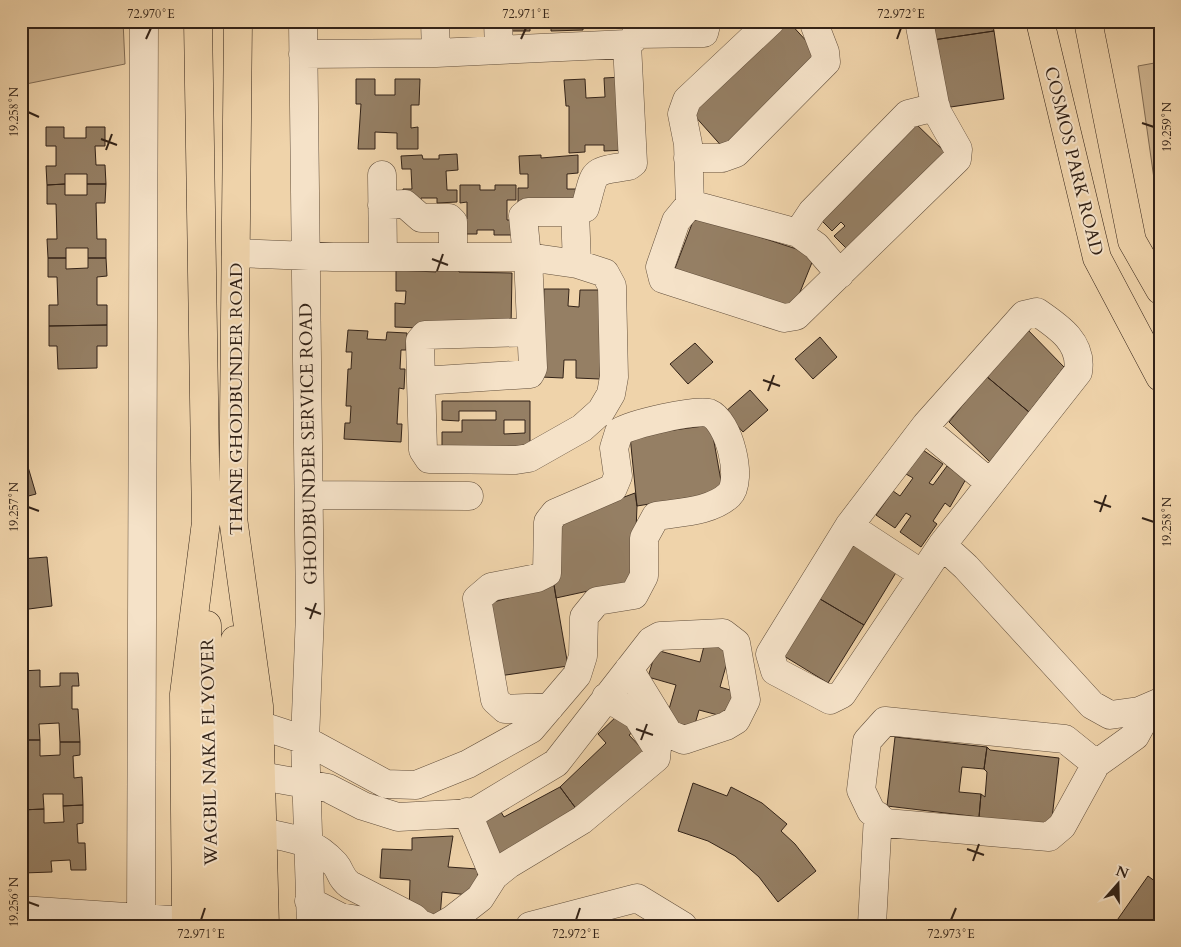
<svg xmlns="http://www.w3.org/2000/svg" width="1181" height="947" font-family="Cardo,serif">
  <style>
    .green { fill: #cfb591; stroke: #816c54 }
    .building { fill: #957f64; stroke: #332318; fill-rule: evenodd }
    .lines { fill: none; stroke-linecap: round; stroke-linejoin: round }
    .minor-casing { stroke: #624f3c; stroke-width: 29 }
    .major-casing { stroke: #332318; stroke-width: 29 }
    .minor { stroke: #f5e2c8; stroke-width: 28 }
    .major { stroke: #efd3aa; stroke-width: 28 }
    .ticks { fill: none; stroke: #332318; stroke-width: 2 }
    .labels { text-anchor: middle; stroke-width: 4; stroke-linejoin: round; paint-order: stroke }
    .street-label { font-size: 18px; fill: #332318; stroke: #f5e2c8 }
    .neatline { fill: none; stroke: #332318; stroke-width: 2 }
    .ticks-label { font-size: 12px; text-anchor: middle; fill: #332318 }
  </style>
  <rect width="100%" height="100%" fill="#efd3aa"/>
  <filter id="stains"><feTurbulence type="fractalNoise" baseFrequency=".004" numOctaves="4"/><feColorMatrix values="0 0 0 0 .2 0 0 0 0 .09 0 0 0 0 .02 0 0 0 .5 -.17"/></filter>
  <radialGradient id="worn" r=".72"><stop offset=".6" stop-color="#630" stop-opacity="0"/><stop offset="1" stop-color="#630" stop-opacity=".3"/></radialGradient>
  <path class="green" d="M21 21H123L125 64 21 85Z
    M1160 62V221L1138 66Z"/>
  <path class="building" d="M348 21H422V26H399V22H374V26L348 25Z
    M506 21H583V30L551 31V26L530 27V31H506Z
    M783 21H788L821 57 725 150 693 114Z
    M930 21H992L994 31 933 40Z
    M994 31 1004 99 944 108 933 40Z
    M622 77 627 150 604 151V145H585V152L569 153V106H566L564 80 585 79 586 98 605 97 604 78Z
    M356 79H375V95H395V79H420L419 105H411V128L418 127V149H397V133L375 132V149H358L361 104H356Z
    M914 122 946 153 848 250 834 236 845 226 841 222 832 231 816 215Z
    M46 127H64V138H86V127H105V146H95L96 165H105L106 184H87V174H65V184L47 185 46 166H56V146H46Z
    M457 154 458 170 446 171 447 190H457V202L437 203V198H421V203L403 204V189H412L411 169H402L401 156 422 155 423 159H439V155Z
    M541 155V158L578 155V173L567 174V189H579V206L518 207V188H528V174H520L519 156Z
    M65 184V195H87V184H106L105 203H96L97 239H106V258H88V248H66V258H48L47 239H57L56 204H47V185Z
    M460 185H480V190H495V185H516V200H507V220H516L515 235H494V230H477V234H460V220L467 219V202L460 203Z
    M695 216 815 255 794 307 674 271Z
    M48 258H66V269L88 268V258H106L107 276 97 277V305H107V325L49 326V305H58L57 277H48Z
    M436 267H459V272L512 273 511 328 473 330 395 327V303L405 304 406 291H396V270L436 272Z
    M544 289H569L568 306 579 307 580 290H602L600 379 576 378V360H564L563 378 541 377Z
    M107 325V346H97V368L58 369 57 346H49V326Z
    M1025 327 1064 367 1029 412 986 376Z
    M348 330 368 331 367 339 386 340 387 332 407 333 406 350H401L400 369H405L404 389 399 388 397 424H402L401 442 344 439 345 423H350L351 406H346L348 369H351L352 352H346Z
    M820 337 837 357 813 379 795 359Z
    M695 343 713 362 688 384 670 364Z
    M986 376 1029 412 991 463 949 422Z
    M750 390 768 410 743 432 725 412Z
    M442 401H530V449H442V432H462V420H496V411H459V421L442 420ZM504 420H525V433L504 434Z
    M711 425 723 492 637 506 630 436Z
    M21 443 36 494 21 498Z
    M923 450 943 464 929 483 933 485 947 466 966 479 950 507 945 503 933 521 937 524 921 547 900 532 911 516 906 513 895 528 876 515 893 491 900 496 913 478 906 474Z
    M635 493 637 506 634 581 556 598 554 585 557 522Z
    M848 542 897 571 864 625 815 596Z
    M47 557 52 606 21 610V559Z
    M554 585 568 666 499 676 490 603Z
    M815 596 864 625 828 683 779 653Z
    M706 638 732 645 720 687 740 693 733 719 699 710 693 731 665 723 676 685 648 677 656 650 700 662Z
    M40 670V687L60 686V673H78L79 686H72V709H78L80 742H60L59 723 39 724 40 740H21V671Z
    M618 715 633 732 629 735 645 752 580 814 560 787 606 743 598 734Z
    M895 737 987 747 984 769 962 767 959 792 981 794 979 817 887 806Z
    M21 740H40V756L60 755V742H80V755L73 756 74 778 82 777 83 805 63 806V794H43L44 809 21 810Z
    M987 747 990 750 1059 758 1051 827 982 820 979 817 981 794 985 797 987 772 984 769Z
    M693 783 727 796 731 787 762 803 787 824 781 831 795 844 816 871 778 902 759 877 735 856 708 841 678 831Z
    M560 787 580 814 501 857 474 820 498 807 504 817Z
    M83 805V823L77 824 78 843H85L86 870H71L70 860 51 861 52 872 23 873 22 845H26L25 828H21V810L44 809V823L64 822 63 806Z
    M453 836 448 867 478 869 477 896 442 892 440 918 409 913 410 880 380 878 382 849 412 850V838Z
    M1148 876 1160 885V926H1113Z
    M599 917 611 919 634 926H581Z"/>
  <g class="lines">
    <defs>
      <path id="minor" d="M303 21 310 614 305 740 311 926
        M435 21 436 53
        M498 21 499 50
        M771 21 687 100 682 114 688 144 690 204 676 221 660 267 663 279 784 318 796 316 957 159 958 149 936 110 919 21
        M637 34 704 33 707 21
        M303 54 436 53 627 44C637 38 637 33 637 21
        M688 158H722L736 153 826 62 825 52 815 26
        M382 175 383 257
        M690 204 798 233 816 246 840 274
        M382 205 405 204 421 218H449L453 222V257
        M575 212 585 208C596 170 589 172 629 166L633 163 627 44
        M798 233 812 212 908 114 936 107
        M236 253 333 257H527
        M528 257 577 264 605 273 612 286 614 377 611 394 601 411 582 428 529 458 516 460 429 459 423 450 421 381 530 374 533 368 528 257H527L523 216 528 212H575L577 264
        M1037 312C1059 327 1083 343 1078 372L942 545 842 694 830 700 775 671 770 654 849 526 926 425 1024 315Z
        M421 381 420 341 425 335 531 332
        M924 428 990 483
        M310 495 469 496
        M849 526 922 574
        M942 545 966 567 1092 705 1110 715 1139 711 1160 702
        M259 725 305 740 386 784 416 785 468 764 531 729 577 675 583 656 584 617 597 601 634 595 644 576V538L656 516C679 512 711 512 729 495 744 480 729 421 709 413 696 409 632 424 619 432L614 448 618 476 613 488 555 513 548 522 547 573 537 578 491 587 477 599 495 700 505 709 550 707
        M1096 764 1065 739 885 721 867 741 861 790 871 811 886 823 1049 837 1062 826 1096 764 1135 736 1141 725 1139 711
        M261 776 328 788 363 806 398 817 473 813 556 763 651 641 660 636 723 633 736 643 746 700 736 720 726 726 684 740 669 734 629 669
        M467 812 494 876
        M262 832C293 839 312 839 335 864 342 872 339 877 350 885L414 918 420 924 426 926
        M309 901 340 917 394 926
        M21 910 186 921
        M872 924 878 816
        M141 926 144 21
        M441 926 453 919 480 898 494 876 509 864 582 820 656 758 657 748 637 716 606 697
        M530 926 637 898 683 926"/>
      <path id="major" d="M238 21 233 518 259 706 265 926
        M1040 21 1097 258 1160 377
        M1088 21 1132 241 1160 290
        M207 625 211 926
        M235 640 239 926
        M186 926 184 694 206 522 198 21"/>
    </defs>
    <use href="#minor" class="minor-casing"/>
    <use href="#major" class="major-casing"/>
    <use href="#minor" class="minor"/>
    <use href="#major" class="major"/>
  </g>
  <path class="ticks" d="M146 39 151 28M521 39 526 28M897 39 901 28M28 112 39 117M1142 123 1154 127M101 139 117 145M106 150 112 134M432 259 448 265M437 271 443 254M763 380 780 386M768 391 774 375M1094 501 1111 507M28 507 39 511M1100 512 1106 495M1142 518 1154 522M305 608 321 614M310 619 316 603M636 729 653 735M641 740 647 724M967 849 984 855M973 861 979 844M28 902 39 906M201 920 205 908M576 920 580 908M951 920 956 908"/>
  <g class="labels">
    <g class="street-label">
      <text transform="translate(1074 161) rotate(76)" y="6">COSMOS PARK ROAD</text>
      <text transform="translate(236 399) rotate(-90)" y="6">THANE GHODBUNDER ROAD</text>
      <text transform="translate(308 444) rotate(-91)" y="6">GHODBUNDER SERVICE ROAD</text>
      <text transform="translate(209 752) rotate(-91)" y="6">WAGBIL NAKA FLYOVER</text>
    </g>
  </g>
  <rect width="1181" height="947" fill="none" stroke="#efd3aa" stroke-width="55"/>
  <g transform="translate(1118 884) rotate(20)" stroke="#f5e2c8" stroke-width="4" paint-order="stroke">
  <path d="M0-4L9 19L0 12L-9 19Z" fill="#332318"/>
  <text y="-8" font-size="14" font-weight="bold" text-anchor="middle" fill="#332318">N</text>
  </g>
  <rect x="28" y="28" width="1126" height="892" class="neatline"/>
  <g class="ticks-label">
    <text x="151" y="18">72.970°E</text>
    <text x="526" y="18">72.971°E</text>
    <text x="901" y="18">72.972°E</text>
    <text transform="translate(14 112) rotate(-90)" y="4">19.258°N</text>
    <text transform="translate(1167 127) rotate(-90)" y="4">19.259°N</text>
    <text transform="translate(14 507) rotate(-90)" y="4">19.257°N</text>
    <text transform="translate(1167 522) rotate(-90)" y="4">19.258°N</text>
    <text transform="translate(14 902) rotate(-90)" y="4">19.256°N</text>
    <text x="201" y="938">72.971°E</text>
    <text x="576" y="938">72.972°E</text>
    <text x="951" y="938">72.973°E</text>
  </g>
  <rect width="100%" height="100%" filter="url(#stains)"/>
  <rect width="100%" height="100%" fill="url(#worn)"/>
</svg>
